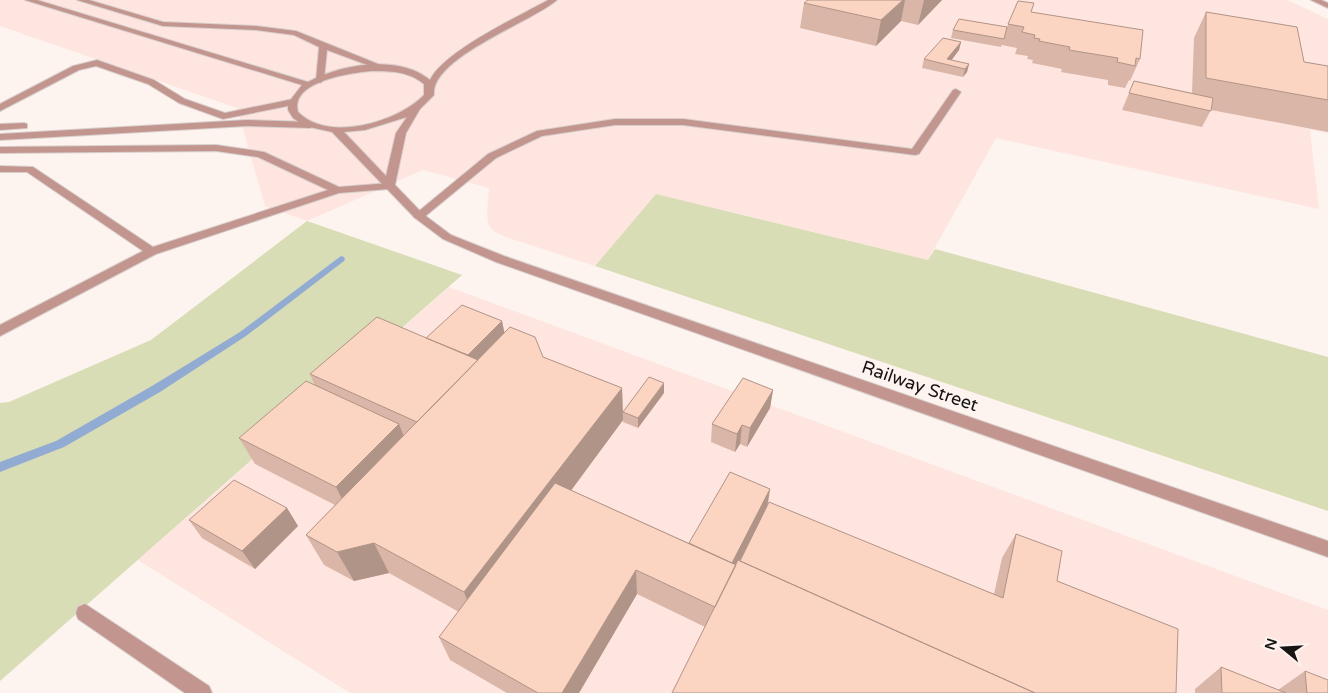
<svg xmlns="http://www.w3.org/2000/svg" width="1328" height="693" font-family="'Varela Round',sans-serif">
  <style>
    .industrial { fill: #ffe5df }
    .green { fill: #d8ddb5 }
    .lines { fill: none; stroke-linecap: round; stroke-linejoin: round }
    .stream { fill: #92abd2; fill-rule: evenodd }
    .service-casing { stroke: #d8cfcc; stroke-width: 2 }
    .minor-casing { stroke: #d8cfcc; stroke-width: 2 }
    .service { fill: #c2958f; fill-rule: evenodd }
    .minor { fill: #c2958f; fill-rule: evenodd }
    .wall { fill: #d9b6a7 }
    .shaded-wall { fill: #b09488 }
    .building { fill: #fcd4c2; stroke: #b09488 }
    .labels { text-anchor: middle; stroke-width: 4; stroke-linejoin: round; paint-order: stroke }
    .street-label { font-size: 18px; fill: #171412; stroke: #fdf3ef }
  </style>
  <rect width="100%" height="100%" fill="#fdf3ef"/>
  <path class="industrial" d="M0 0H1287L1328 19V133L1310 130 1319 209 996 138 928 260 656 194 595 266 506 237 495 232 489 226 487 215 489 188 423 170 307 221 265 206 237 108 0 26Z
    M449 287 1328 610V693H350L138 560Z"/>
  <path class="green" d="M656 194 928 260 935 249 1328 357V511L595 266Z
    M307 221 462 275 0 681V403L9 402 151 340Z"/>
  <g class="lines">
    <path class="stream" d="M341 256 344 257 345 259 344 261 246 336 160 392 64 447 0 472V462L56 441 152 386 240 332Z"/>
    <defs>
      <path id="service" d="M77 0H89L163 22 256 26 296 31 388 68 381 70 327 50 324 80 320 83 316 80 319 47 294 35 256 30 163 26Z
        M97 60 154 80 185 99 225 113 293 99 298 102 293 105 223 119 179 103 148 84 96 66 79 70 0 111V104L73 66Z
        M956 89 961 92 919 154 915 155 683 125H615L542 136 496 158 423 218H415L413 216 488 154 537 131 615 119H683L912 149 953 90Z
        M247 120 310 122 315 125 310 128 247 126 0 140V134Z
        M24 123 27 124V128L0 130V124Z
        M216 145 264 152 339 187 389 183 394 186 389 189 339 193 156 254 0 336V325L143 251 27 172H0V166L33 167 153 247 328 190 258 157 216 151 0 153V147Z"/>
      <path id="minor" d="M25 0H37L308 82C341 64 399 54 430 80 444 51 518 17 548 0H557C532 22 430 58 434 95L420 109 406 133 395 185 423 214 451 235 504 256 1328 541V557L496 262 443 239 415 218 332 132 305 126 293 118 288 110V103L302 85ZM371 71C390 71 408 71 424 84V95C398 122 328 143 298 112 290 81 351 73 371 71ZM407 117 396 133 386 176 344 132 365 130Z
        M1311 0H1321L1328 3V8Z
        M85 604 209 686 212 693H185L78 619 76 613 78 607Z"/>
    </defs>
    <use href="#service" class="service-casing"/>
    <use href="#minor" class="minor-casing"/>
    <use href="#service" class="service"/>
    <use href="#minor" class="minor"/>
  </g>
  <path class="wall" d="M808 0H942L918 25 901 21 876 46 800 28 804 3Z
    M1031 12 1140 59 1130 81 1129 80 1125 88 1108 85V80L1061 72 1062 69 1032 63 1033 60 1027 59 1028 56 1015 54 1017 48 1002 45V44L1001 47 951 38 953 30 1007 27 1008 24Z
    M1206 12 1304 62 1328 66V132L1211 110 1202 127 1122 110 1134 81 1192 93 1194 38Z
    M961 42 959 50 951 60 969 64 967 72 963 77 922 68 924 59Z
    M502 321 504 332 543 357 622 388 623 412 664 393 638 428 623 422V420L571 490 689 543 770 489 768 504 994 594 1002 558 1016 534 1057 581 1178 629 705 627 637 594 579 693H507L450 660 439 637 459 612 389 573 354 581 324 565 306 535 335 505 255 464 239 438 315 386 310 374 426 338Z
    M773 390 770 408 747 447 740 444 735 452 711 442 712 424Z
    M287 508 298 526 255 569 202 538 189 520Z
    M1221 667 1278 690 1305 671 1328 693H1195V689Z"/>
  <path class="shaded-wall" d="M903 0H905L901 21 876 46 881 20Z
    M924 0H942L918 25Z
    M961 42 959 50 948 65 947 59Z
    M969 64 967 72 963 77 965 69Z
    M502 321 506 340 446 400 466 357Z
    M664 383V393L638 428V418Z
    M622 388 623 420 475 621 464 592Z
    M773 390 770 408 747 447 750 428Z
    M399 424 409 450 349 513 336 487Z
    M742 425 740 444 735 452 737 434Z
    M770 489 767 507 727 586 729 568Z
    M287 508 298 526 255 569 242 551Z
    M374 543 389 573 354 581 337 552Z
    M636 570 637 594 579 693H562Z"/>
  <path class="building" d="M808 0H903L881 20 804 3Z
    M1018 1 1034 3 1031 12 1143 30 1140 59 1136 58 1135 66 1117 62 1118 58 1069 50 1070 47 1039 41 1040 39 1034 38 1035 35 1022 32 1024 27 1008 24Z
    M1206 12 1297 27 1304 62 1328 66V100L1206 78Z
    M959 19 1007 27 1004 39 953 30Z
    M943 38 961 42 947 59 969 64 965 69 924 59Z
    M1134 81 1213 98 1211 111 1129 93Z
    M462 305 502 321 468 355 426 338Z
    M377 317 478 360 417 422 310 374Z
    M510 327 535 337 543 357 622 388 464 592 374 543 337 552 306 535Z
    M649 377 664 383 638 418 623 412Z
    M743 378 773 390 750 428 742 425 737 434 712 424Z
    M306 381 399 424 336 487 239 438Z
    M730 472 770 489 732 563 689 543Z
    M234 480 287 508 242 551 189 520Z
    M555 483 736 565 715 607 636 570 562 693H538L439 637Z
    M769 502 1003 598 1016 534 1062 551 1057 581 1178 629 1176 693H1035L740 561Z
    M738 560 1035 693H672Z
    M1221 667 1286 693H1222Z
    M1305 671 1328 680V693H1307Z"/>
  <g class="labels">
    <g class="street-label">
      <text transform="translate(920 386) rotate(19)" y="6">Railway Street</text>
    </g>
  </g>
  <g transform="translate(1283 648) rotate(288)" stroke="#fdf3ef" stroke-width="4" paint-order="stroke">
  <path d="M0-4L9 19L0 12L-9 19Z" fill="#171412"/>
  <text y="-8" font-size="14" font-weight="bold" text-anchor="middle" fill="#171412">N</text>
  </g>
</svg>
